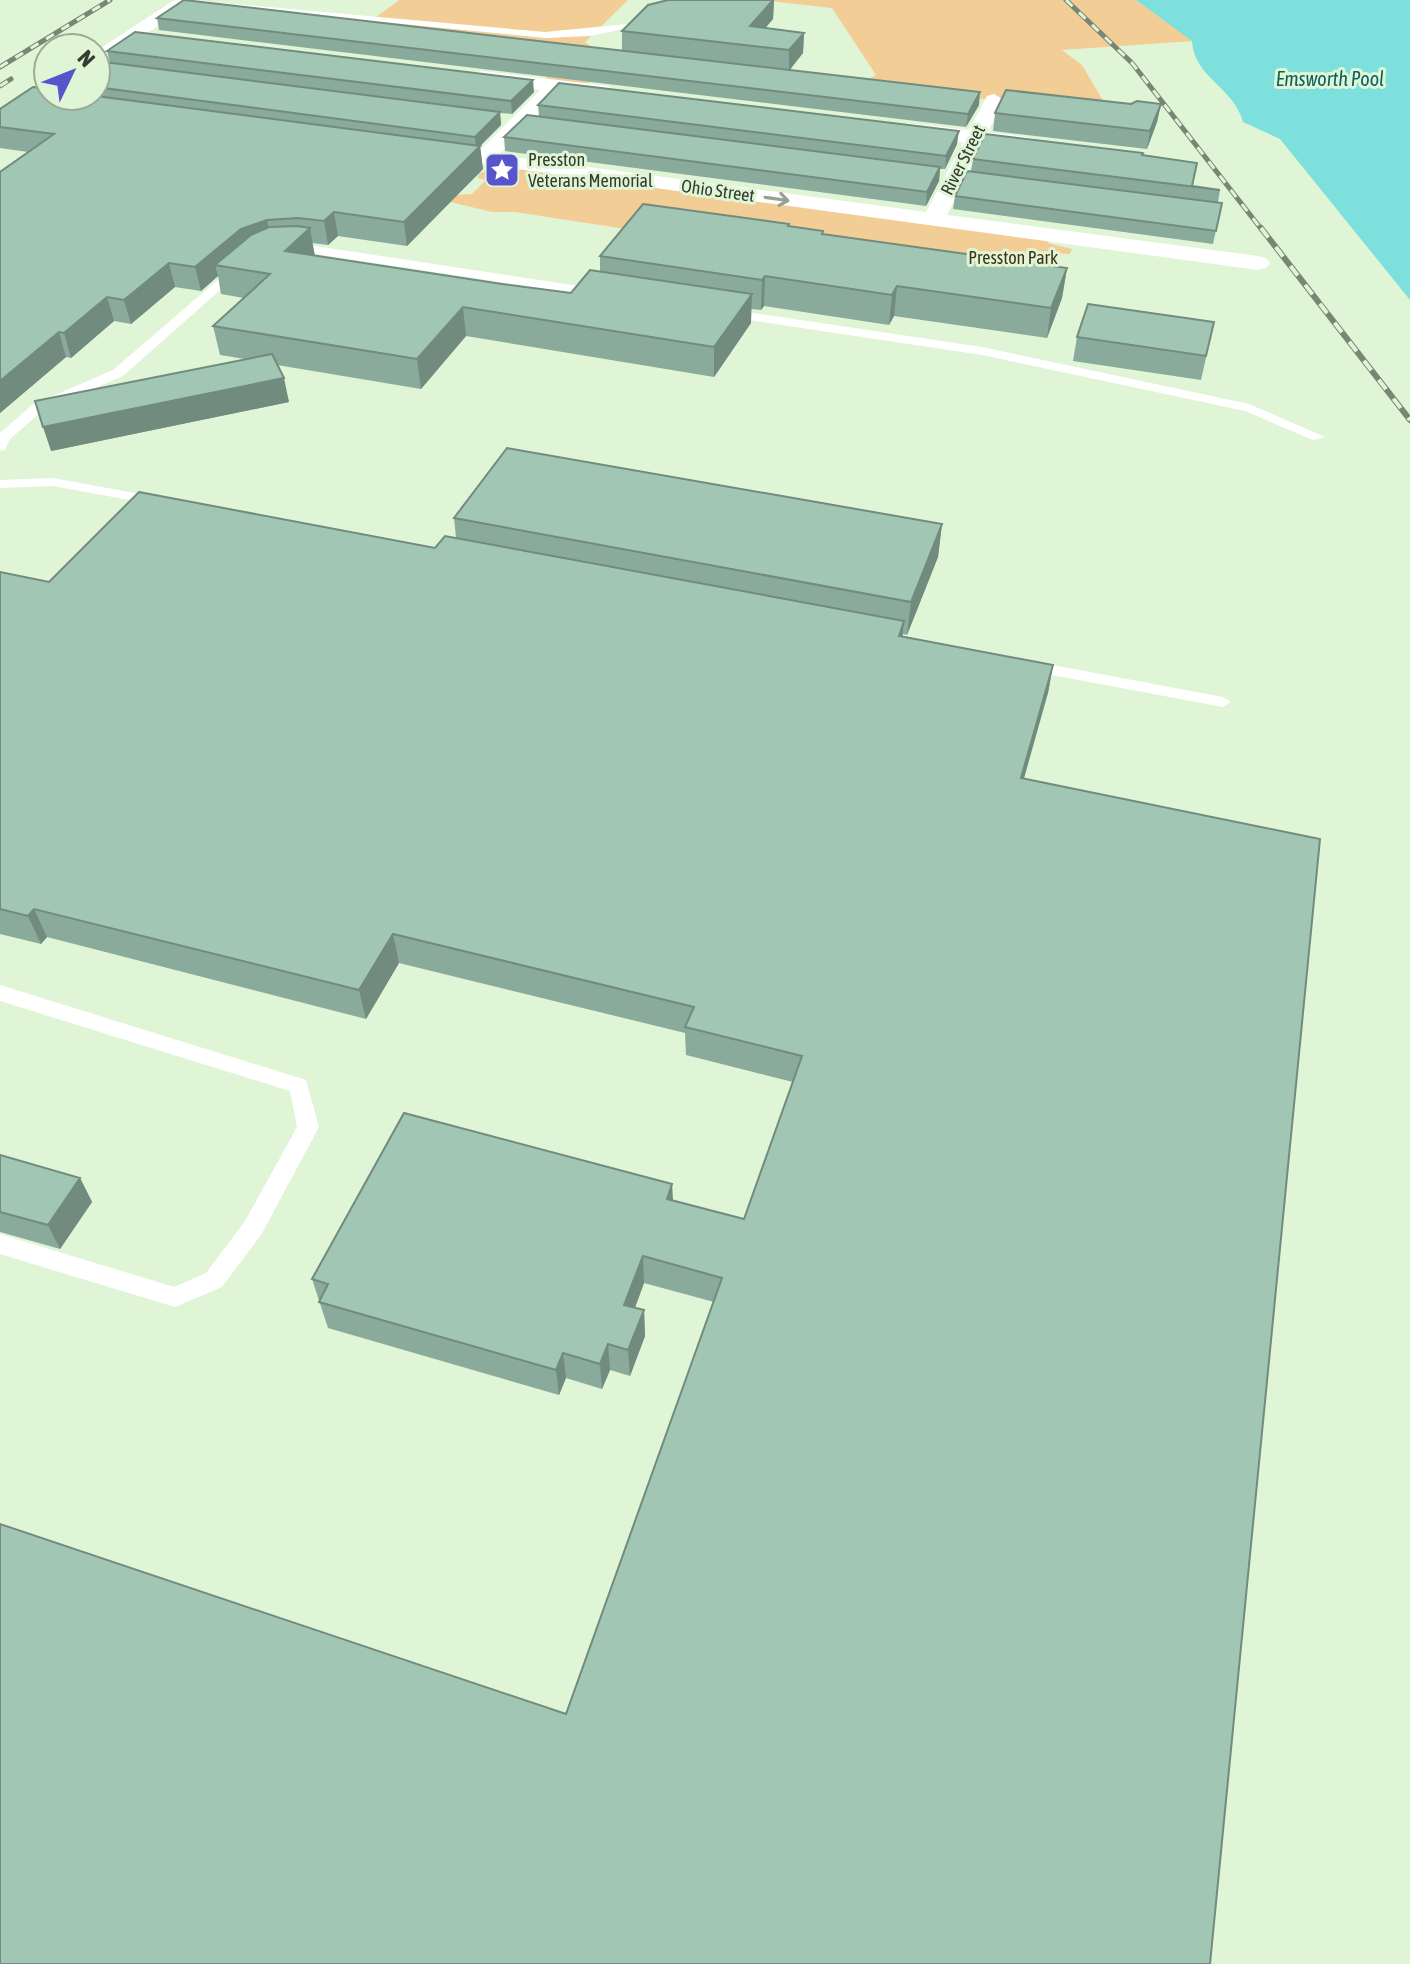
<svg xmlns="http://www.w3.org/2000/svg" width="1410" height="1964" font-family="'Asap Condensed',sans-serif">
  <style>
    .green { fill: #f2cd95 }
    .water { fill: #7de0dd }
    .lines { fill: none; stroke-linecap: round; stroke-linejoin: round }
    .service { fill: #fff; fill-rule: evenodd }
    .minor { fill: #fff; fill-rule: evenodd }
    .rail-far1-casing { stroke: #798673; stroke-width: 5 }
    .rail-casing { stroke: #798673; stroke-width: 6 }
    .rail-far1 { stroke: #e0f5d6; stroke-width: 3; stroke-dasharray: 9; stroke-linecap: butt }
    .rail { stroke: #e0f5d6; stroke-width: 4; stroke-dasharray: 12; stroke-linecap: butt }
    .wall { fill: #8aaa9b }
    .shaded-wall { fill: #718b7e }
    .building { fill: #a1c6b4; stroke: #718b7e; stroke-width: 2 }
    .oneway { stroke: #9a9e98 }
    .labels { text-anchor: middle; stroke-width: 6; stroke-linejoin: round; paint-order: stroke }
    .far-poi-label { font-size: 18px; fill: #343c30; stroke: #e0f5d6; text-anchor: start }
    .far-street-label { font-size: 18px; fill: #343c30; stroke: #e0f5d6 }
    .far-park-label { font-size: 18px; fill: #423115; stroke: #e0f5d6 }
    .far-water-label { font-size: 20px; font-style: italic; fill: #0c6261; stroke: #e0f5d6 }
  </style>
  <rect width="100%" height="100%" fill="#e0f5d6"/>
  <path class="green" d="M399 0H628L585 42 593 48 598 77C583 89 569 87 551 84L546 77 551 70 364 26Z
    M759 0H1136L1193 41 1062 50 1082 65 1106 106 994 100 878 87 865 81 876 75 832 8Z
    M522 165 582 178 1049 240 1048 243 1072 249 1070 254 1050 253 1041 257 1038 265 619 228 515 212H492L450 202 457 195 472 194 486 180 478 178 479 173Z"/>
  <path class="water" d="M1136 0H1410V300L1280 139 1243 122C1234 87 1194 78 1192 41Z"/>
  <g class="lines">
    <path class="service" d="M190 0 545 32 627 24 632 27 590 36 545 38 198 4 179 8 174 5Z
      M302 244 599 289 605 293 599 297 302 252 287 254 281 250Z
      M235 265 245 268 123 376 42 411 10 439 5 450 0 451V433L32 405 113 370Z
      M726 309 982 347 1249 404 1325 437 1313 440 1245 411 982 355 722 316V310Z
      M53 478 162 498 169 502 162 506 53 486 0 488V480Z
      M1026 660 1223 697 1231 702 1223 707 1020 669 1018 665 1020 661Z
      M0 985 306 1080 319 1127 261 1235 222 1287 175 1307 0 1254V1234L174 1287 206 1273 245 1221 297 1127 290 1091 0 1001Z"/>
    <path class="minor" d="M180 0 188 5 185 9 96 65V51L173 1Z
      M482 71 608 86 618 92 608 98 560 92 499 155 926 212 963 142 907 135 897 129 907 123 969 130 987 96 994 94 1004 100 988 132 1033 138 1043 144 1033 150 982 144 947 215 1258 256 1266 258 1270 263 1266 268 1258 270 422 156 419 152 429 146 478 152 540 90 475 81 472 77 475 73Z"/>
    <defs>
      <path id="rail-far1" d="M1066 0 1132 63 1262 230
        M0 67 110 0
        M0 86 11 79"/>
      <path id="rail" d="M1261 228 1410 420"/>
    </defs>
    <use href="#rail-far1" class="rail-far1-casing"/>
    <use href="#rail" class="rail-casing"/>
    <use href="#rail-far1" class="rail-far1"/>
    <use href="#rail" class="rail"/>
  </g>
  <path class="wall" d="M774 0 773 19 765 28 804 33 803 53 789 70 979 105 966 127 159 30 157 18 622 51V31Z
    M107 51 534 92 512 114 500 113 501 125 480 146 483 169 407 246 338 236 328 245 312 243 315 256 502 284 571 293 600 271V256L789 226 823 231V234L1067 268 1062 298 1047 338 894 316 889 325 764 306 761 310 751 309V323L714 377 466 336 421 389 277 365 289 402 51 451 245 359 220 355 213 326 244 298 221 294 218 276 201 291 175 287 131 324 114 321 71 358 66 357 0 413 28 152 0 148V109L96 96V61L110 63Z
    M1131 104H1161L1157 122 1147 149 993 131 995 113Z
    M538 105 957 144 945 169H940L939 181 926 206 505 151 504 137 539 116Z
    M973 159 1220 190 1218 202 1222 203 1213 244 953 209 955 196 971 171Z
    M1214 322 1201 380 1073 361 1077 337Z
    M454 518 942 524 938 557 907 635 903 634V636L1053 665 1048 693 566 1714 714 1302 644 1283 635 1308 644 1310 645 1336 630 1376 610 1370 602 1389 566 1378 559 1395 328 1328 312 1279 672 1184 673 1200 744 1219 793 1082 686 1055 685 1033 399 963 366 1019 47 937 41 944 0 934V572L49 582 435 548 456 538Z
    M0 1155 80 1178 92 1202 60 1249 0 1232Z"/>
  <path class="shaded-wall" d="M774 0 773 19 750 46V26Z
    M804 33 803 53 789 71V50Z
    M533 80 534 92 512 114 511 101Z
    M980 92 979 105 966 127 968 114Z
    M1161 104 1157 122 1147 149 1150 131Z
    M500 112 501 125 476 150 475 137Z
    M959 131 957 144 945 169 946 156Z
    M480 146 483 169 407 246 404 222Z
    M940 167 939 181 926 206 927 192Z
    M334 212 338 236 328 245 324 221Z
    M267 220 272 243 215 265 218 276 201 291 195 267 241 229Z
    M310 228 315 257 285 251Z
    M169 263 175 287 131 324 124 300Z
    M1067 268 1062 298 1047 338 1051 308Z
    M765 276 764 306 761 310 762 280Z
    M897 286 894 316 889 325 892 295Z
    M752 294 751 323 714 377V347Z
    M107 297 114 321 71 358 64 333Z
    M463 307 466 336 421 389 417 359Z
    M59 332 66 357 0 413V381Z
    M284 378 289 402 51 451 43 427Z
    M942 524 938 557 907 635 911 602Z
    M904 621 901 649 899 636Z
    M1053 665 1048 693 1016 807 1021 778Z
    M34 909 47 937 41 944 28 916Z
    M393 934 399 963 366 1019 359 990Z
    M80 1178 92 1202 60 1249 48 1225Z
    M672 1184 673 1211 667 1199Z
    M643 1256 644 1283 626 1331 624 1305Z
    M644 1310 645 1336 630 1376 628 1350Z
    M608 1344 610 1370 602 1389 600 1364Z
    M563 1353 566 1378 559 1395 556 1370Z"/>
  <path class="building" d="M184 0 980 92 968 114 157 18Z
    M668 0H773L750 26 804 33 789 50 622 31 648 5Z
    M135 32 533 80 511 101 107 51Z
    M96 61 500 112 475 137 96 87Z
    M559 83 959 131 946 156 538 105Z
    M33 87 48 89V96H96L480 146 404 222 334 212 324 221 298 218 267 220 241 229 195 267 169 263 124 300 107 297 64 333 59 332 0 381V172L54 134 0 127V109Z
    M1006 90 1131 104 1137 101 1161 104 1150 131 995 113Z
    M527 115 940 167 927 192 504 137Z
    M985 134 1143 153 1142 155 1197 163 1192 186 1220 190 973 159Z
    M967 171 1222 203 1216 231 955 196Z
    M643 204 789 224 788 226 823 231 822 234 1067 268 1051 308 897 286 892 295 765 276 762 280 600 256Z
    M297 226 310 228 285 251 502 284 571 293 590 270 752 294 714 347 463 307 417 359 213 326 270 274 215 265 251 235 269 227Z
    M1088 304 1214 322 1206 356 1077 337Z
    M272 354 284 378 43 427 35 401Z
    M507 448 942 524 911 602 454 518Z
    M139 492 435 548 445 536 904 621 899 636 1053 665 1021 778 1320 839 1210 1964H0V1524L566 1714 722 1278 643 1256 624 1305 644 1310 628 1350 608 1344 600 1364 563 1353 556 1370 319 1302 328 1284 312 1279 404 1113 672 1184 667 1199 744 1219 802 1056 685 1027 694 1007 393 934 359 990 34 909 28 916 0 909V572L49 582Z
    M0 1155 80 1178 48 1225 0 1212Z"/>
  <defs><path id="oneway-shaft" d="M-6 0H5M1.5-3L5.5 0L1.5 3" fill="none" stroke-width="1.6" stroke-linecap="round" stroke-linejoin="round" transform="scale(2)"/></defs>
  <use class="oneway" href="#oneway-shaft" transform="translate(777 199) rotate(8)"/>
  <defs>
    <symbol id="sight-square" viewBox="-11 -11 22 22"><rect x="-9" y="-9" width="18" height="18" rx="4" fill="#5854cc" stroke="#e0f5d6"/><path d="M0-6L1.8-2.2L6-1.7L2.9 1.2L3.7 5.4L0 3.3L-3.7 5.4L-2.9 1.2L-6-1.7L-1.8-2.2Z" fill="#fff"/></symbol>
  </defs>
  <g fill-rule="evenodd">
    <use href="#sight-square" x="482" y="150" width="40" height="40"/>
  </g>
  <g class="labels">
    <g class="far-poi-label">
      <text x="528" y="166">Presston<tspan x="528" dy="21">Veterans Memorial</tspan></text>
    </g>
    <g class="far-street-label">
      <text transform="translate(963 160) rotate(-63)" y="6">River Street</text>
      <text transform="translate(718 191) rotate(8)" y="6">Ohio Street</text>
    </g>
    <g class="far-park-label">
      <text x="1013" y="264">Presston Park</text>
    </g>
    <g class="far-water-label">
      <text x="1330" y="86">Emsworth Pool</text>
    </g>
  </g>
  <g transform="translate(72 72) rotate(47)"><circle r="38" fill="#e0f5d6" stroke="#9bab94" stroke-width="2"/>
  <path d="M0-6L14 30L0 20L-14 30Z" fill="#5854cc"/>
  <text y="-12" font-size="22" font-weight="bold" text-anchor="middle" fill="#343c30">N</text>
  </g>
</svg>
